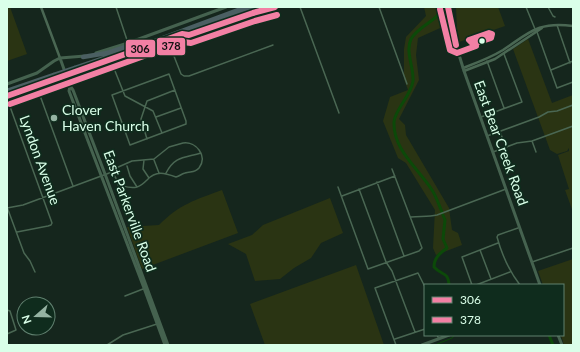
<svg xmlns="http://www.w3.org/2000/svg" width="580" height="352" font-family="Lato,sans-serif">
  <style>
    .green { fill: #2a3413 }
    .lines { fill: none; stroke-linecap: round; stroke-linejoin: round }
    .stream { stroke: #0c4909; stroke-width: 1 }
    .river { stroke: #0c4909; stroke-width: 3 }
    .minor { stroke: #4a6753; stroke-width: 1.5 }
    .tertiary { stroke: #4a6753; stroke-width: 2.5 }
    .secondary { stroke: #45624f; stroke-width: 3 }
    .motorway { stroke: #4b5f62; stroke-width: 4.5 }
    .motorway-bridge { stroke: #4b5f62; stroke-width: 4.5 }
    .bus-1-casing { stroke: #0f2c1d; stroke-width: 9 }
    .bus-2-casing { stroke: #0f2c1d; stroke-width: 9 }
    .bus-1 { stroke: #f280a4; stroke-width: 6 }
    .bus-2 { stroke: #f280a4; stroke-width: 6 }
    .bus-dot { fill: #daffe9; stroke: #0f2c1d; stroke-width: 1.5 }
    .poi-dot { fill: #95b3a2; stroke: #0f2c1d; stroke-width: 1.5 }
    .labels { text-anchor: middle; stroke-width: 3.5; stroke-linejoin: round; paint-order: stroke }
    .poi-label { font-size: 14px; fill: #daffe9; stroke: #0f2c1d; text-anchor: start }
    .street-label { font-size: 14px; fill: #daffe9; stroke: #0f2c1d }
    .line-badge { stroke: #0f2c1d; stroke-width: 1.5 }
    .pale-badge-label { font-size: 11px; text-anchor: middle; font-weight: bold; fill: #111 }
  </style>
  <rect width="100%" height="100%" fill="#15261d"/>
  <path class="green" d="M7 7H10L27 54 7 61Z
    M424 7H446L449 24 418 38 416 55 419 80 399 119 405 125 406 135 449 208 452 230 458 233 462 245 436 255 433 248 435 210 406 163 398 158 383 121 390 97 408 90 404 79V49L406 37 426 16Z
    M456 7H498L505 26 459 42 457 29Z
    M528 39 552 103 573 95V212L565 190 569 189 558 155 569 151V148L567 151 557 154 550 150 513 49Z
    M222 190 238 233 142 269 127 227 159 225C180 204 195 200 222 190Z
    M330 198 343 233 321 243 311 258 294 268 280 279 255 281 246 254 228 244 252 235 263 225Z
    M573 259V344L564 345 561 335H563V285H543L538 271Z
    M356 265 384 345H265L250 304Z"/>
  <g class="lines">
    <path class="stream" d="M435 345 452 338 455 335"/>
    <path class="river" d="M442 212C439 205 436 196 432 190 418 168 393 150 394 122 395 109 411 96 413 81 414 67 405 52 411 39 419 25 437 22 443 7
      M443 215 445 220 443 239 447 248C440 253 434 258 434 267 442 276 448 271 449 285
      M549 335 553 345"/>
    <path class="minor" d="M116 7 128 43
      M300 7 339 113
      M379 7 407 84
      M526 7 535 29
      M548 7 553 16 555 17
      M557 25 570 63
      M537 32 557 88 573 82
      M170 46 181 74 184 76H189L273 45
      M487 61 504 108
      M113 66 125 96 153 111 162 133
      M551 70 573 61
      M169 74 186 121V124L130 145 112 95Z
      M38 90 73 186
      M8 101 52 223 51 225 48 226 17 232
      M156 117 181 108
      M481 117 522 102 504 54
      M500 132 506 147
      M487 136 539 117 548 112 557 111 573 105
      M147 139 141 119 147 101 175 90
      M532 141 536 152
      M183 143C196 141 208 156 199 168 195 173 190 171 185 173 181 174 180 176 176 177 165 173 156 170 147 180 144 183 141 186 137 187 130 189 124 186 118 185L117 180 112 172 116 168 132 161 154 159 169 147Z
      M493 152 517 143 532 141 573 126
      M144 160 143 169 149 178
      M154 160 159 173
      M127 166 130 176 137 187
      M166 173C175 156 184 158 201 153
      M377 182 404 256
      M338 187 368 269 419 251 422 248 392 169
      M359 189 386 262 392 271 415 332
      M342 196 395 176
      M7 207 24 253 30 261 35 272
      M7 208 23 205 112 172
      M411 217C420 216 428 217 437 215L506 189
      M518 228 498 235 497 237C502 255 509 271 520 285
      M480 250 491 279
      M532 262 573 248
      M472 285 462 257 498 243
      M476 285 510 272
      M125 296 143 289
      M7 310 10 311 16 330 7 334
      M437 335 439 339
      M395 339 425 329
      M107 345 123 335 157 324
      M396 345 375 288 418 273 425 287"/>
    <path class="tertiary" d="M41 7 60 58
      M463 68C476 63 490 58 503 50 529 33 538 21 573 26
      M464 71 495 59 542 28"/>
    <path class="secondary" d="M448 7 456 45 464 71 540 285
      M96 53 128 43 226 7
      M60 58 70 86 69 91 144 288 165 345
      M123 62 261 13
      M7 84 37 73 54 61 60 58 85 56
      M70 86 73 90 105 174 168 345
      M7 101 38 90 70 86 91 74 100 70
      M558 335 562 345
      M422 345 449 335"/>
    <path class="motorway" d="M212 26 253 13 275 7
      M83 57 107 53 141 42
      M75 68 152 42 246 7
      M100 70 139 53
      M76 71 150 46 258 7
      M7 91 54 75
      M7 96 56 79"/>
    <path class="motorway-bridge" d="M54 75 75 68
      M56 79 76 71"/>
    <defs>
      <path id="bus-1" d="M448 7 456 45
        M489 33 492 34 491 38 473 44 469 40Z
        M7 96 182 34 189 35 253 13 275 7"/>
      <path id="bus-2" d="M440 9 450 50 457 53 476 46
        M10 104 183 42 191 43 255 21 277 15"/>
    </defs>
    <use href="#bus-1" class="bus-1-casing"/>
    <use href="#bus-2" class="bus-2-casing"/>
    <use href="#bus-1" class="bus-1"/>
    <use href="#bus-2" class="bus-2"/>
  </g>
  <circle class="bus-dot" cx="482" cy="41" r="3.5"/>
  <circle class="poi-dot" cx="54" cy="118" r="4"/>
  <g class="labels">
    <g class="poi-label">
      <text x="62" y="115">Clover<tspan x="62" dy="16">Haven Church</tspan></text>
    </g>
    <g class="street-label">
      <text transform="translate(501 143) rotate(70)" y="5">East Bear Creek Road</text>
      <text transform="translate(40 160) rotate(70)" y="5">Lyndon Avenue</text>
      <text transform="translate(130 211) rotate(70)" y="5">East Parkerville Road</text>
    </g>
  </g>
  <g class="line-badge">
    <rect x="156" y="37" width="30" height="19" rx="4" fill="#f280a4"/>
    <rect x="125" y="39" width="31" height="19" rx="4" fill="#f280a4"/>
  </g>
  <g class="pale-badge-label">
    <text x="171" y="50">378</text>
    <text x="140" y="53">306</text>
  </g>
  <rect width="580" height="352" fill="none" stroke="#daffe9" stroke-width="16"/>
  <rect x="424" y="284" width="140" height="52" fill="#0f2c1d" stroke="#60806f"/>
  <rect x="432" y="297" width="20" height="6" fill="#f280a4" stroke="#60806f"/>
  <text x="460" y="304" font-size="12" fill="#daffe9">306</text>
  <rect x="432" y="317" width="20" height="6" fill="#f280a4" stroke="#60806f"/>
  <text x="460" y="324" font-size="12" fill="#daffe9">378</text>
  <g transform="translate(36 316) rotate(250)"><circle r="19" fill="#0f2c1d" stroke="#60806f"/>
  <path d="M0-3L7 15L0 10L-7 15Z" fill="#95b3a2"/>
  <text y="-6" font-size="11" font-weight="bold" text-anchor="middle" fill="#daffe9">N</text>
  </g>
</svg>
